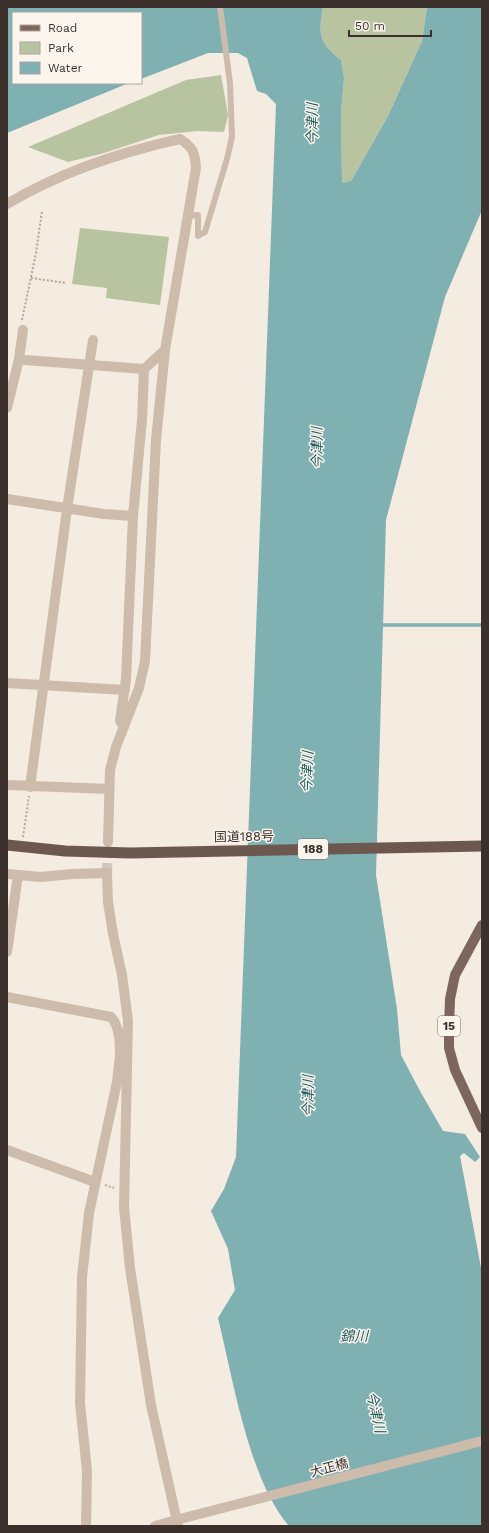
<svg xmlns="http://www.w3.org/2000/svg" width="489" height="1533" font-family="'Work Sans','Noto Sans JP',sans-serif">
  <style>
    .green { fill: #b8c4a0 }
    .water { fill: #7fb0b2 }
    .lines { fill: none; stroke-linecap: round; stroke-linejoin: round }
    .stream { stroke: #7fb0b2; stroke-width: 3.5 }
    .minor-tunnel { stroke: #cfc6bd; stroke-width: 10; stroke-dasharray: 10 5; stroke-linecap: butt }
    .path { stroke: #b9a596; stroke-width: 2; stroke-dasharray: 2 2; stroke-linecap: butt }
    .service { stroke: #cdbbac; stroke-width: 6 }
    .minor { stroke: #cdbbac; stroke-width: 10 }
    .tertiary { stroke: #cdbbac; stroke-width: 10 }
    .primary { stroke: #7d675c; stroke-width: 10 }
    .trunk { stroke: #6c584f; stroke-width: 11 }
    .labels { text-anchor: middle; stroke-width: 3; stroke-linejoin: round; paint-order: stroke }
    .shield { fill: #fbf5ee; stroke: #756b66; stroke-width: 1 }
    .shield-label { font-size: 12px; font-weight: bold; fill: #3b302b }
    .street-label { font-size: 13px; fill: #3b302b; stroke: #fbf5ee }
    .water-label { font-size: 14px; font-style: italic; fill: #1f5a5e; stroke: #fbf5ee }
  </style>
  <rect width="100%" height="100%" fill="#f4ebe1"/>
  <path class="green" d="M323 7H427L422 41 388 116 351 181 342 183 341 112 344 78 341 60C319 43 318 34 323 7Z
    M221 75 228 115 224 132 198 131 159 135 104 153 68 162 28 147 186 80Z
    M80 228 169 237 160 305 106 298 107 288 72 284Z"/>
  <path class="water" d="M7 7H323C318 34 319 43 341 60L344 78 341 112 342 183 351 181 388 116 422 41 427 7H482V210L445 297 386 520 376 875 397 1009 401 1055 420 1091 443 1131 465 1134 480 1157 475 1162 464 1153 460 1156 482 1273V1526H289C249 1480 233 1379 218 1318L235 1290 228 1249 211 1211 224 1189 236 1157 276 104 266 94 257 91 247 58 238 53H208L141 79V13H13V83H129L7 133Z"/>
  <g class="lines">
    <path class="stream" d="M383 625H482"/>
    <path class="minor-tunnel" d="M107 873 108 844"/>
    <path class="path" d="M31 278 66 283
      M22 320 36 253 42 211
      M23 837 29 796
      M105 1185 114 1188"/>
    <path class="service" d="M188 216 198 215V236L205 232 227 159 232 137 230 83 220 7"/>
    <path class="minor" d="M7 204C59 173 121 152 180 139 193 147 195 153 196 168L165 350 156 440 145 661 139 688 116 747 110 770 108 842
      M23 330 19 359 25 360 144 369 165 350
      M7 499 104 514 133 516
      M7 683 125 690
      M124 727 120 721 126 679 133 516 142 420 144 369
      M7 785 109 789
      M30 787 67 509 93 340
      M7 874 41 877 72 874 107 873 108 902 113 934 122 975 128 1021 124 1207 130 1268 151 1405 178 1526
      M7 952 18 875
      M7 997 111 1017C120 1027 120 1043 120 1056
      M7 1150 95 1182
      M176 1520 482 1441
      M86 1526 87 1471 80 1403 82 1277 89 1213 117 1082 120 1056H127"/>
    <path class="tertiary" d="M7 408 19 359
      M155 1526 176 1520"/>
    <path class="primary" d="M482 925 455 975 450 999 449 1027V1048L455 1070 482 1128"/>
    <path class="trunk" d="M7 845 65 851 130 853 482 846"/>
  </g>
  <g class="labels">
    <g class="shield">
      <rect x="298" y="839" width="30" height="20" rx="3"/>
      <rect x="438" y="1016" width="22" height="20" rx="3"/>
    </g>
    <g class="shield-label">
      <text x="313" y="853">188</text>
      <text x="449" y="1030">15</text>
    </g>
    <g class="street-label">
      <text transform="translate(244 836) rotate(-1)" y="5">国道188号</text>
      <text transform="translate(329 1467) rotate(-15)" y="5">大正橋</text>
    </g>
    <g class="water-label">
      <text transform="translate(312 124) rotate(-90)" y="5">今津川</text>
      <text transform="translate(317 448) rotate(-91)" y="5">今津川</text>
      <text transform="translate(307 772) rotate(-88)" y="5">今津川</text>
      <text transform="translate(308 1096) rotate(-91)" y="5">今津川</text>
      <text x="354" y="1341">錦川</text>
      <text transform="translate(376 1412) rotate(77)" y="5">今津川</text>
    </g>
  </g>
  <rect width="489" height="1533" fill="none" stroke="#3b302b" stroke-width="16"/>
  <rect x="12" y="12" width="130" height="72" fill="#fbf5ee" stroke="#aea6a0"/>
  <rect x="20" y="25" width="20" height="6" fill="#7d675c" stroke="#aea6a0"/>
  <text x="48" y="32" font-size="12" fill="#3b302b">Road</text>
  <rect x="20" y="42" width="20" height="12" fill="#b8c4a0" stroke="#aea6a0"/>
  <text x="48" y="52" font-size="12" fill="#3b302b">Park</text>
  <rect x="20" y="62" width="20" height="12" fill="#7fb0b2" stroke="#aea6a0"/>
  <text x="48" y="72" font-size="12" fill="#3b302b">Water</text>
  <path d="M349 30v6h82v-6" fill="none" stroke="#3b302b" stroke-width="2"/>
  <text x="355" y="30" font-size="12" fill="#3b302b" stroke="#fbf5ee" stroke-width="3" paint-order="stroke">50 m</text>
</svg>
